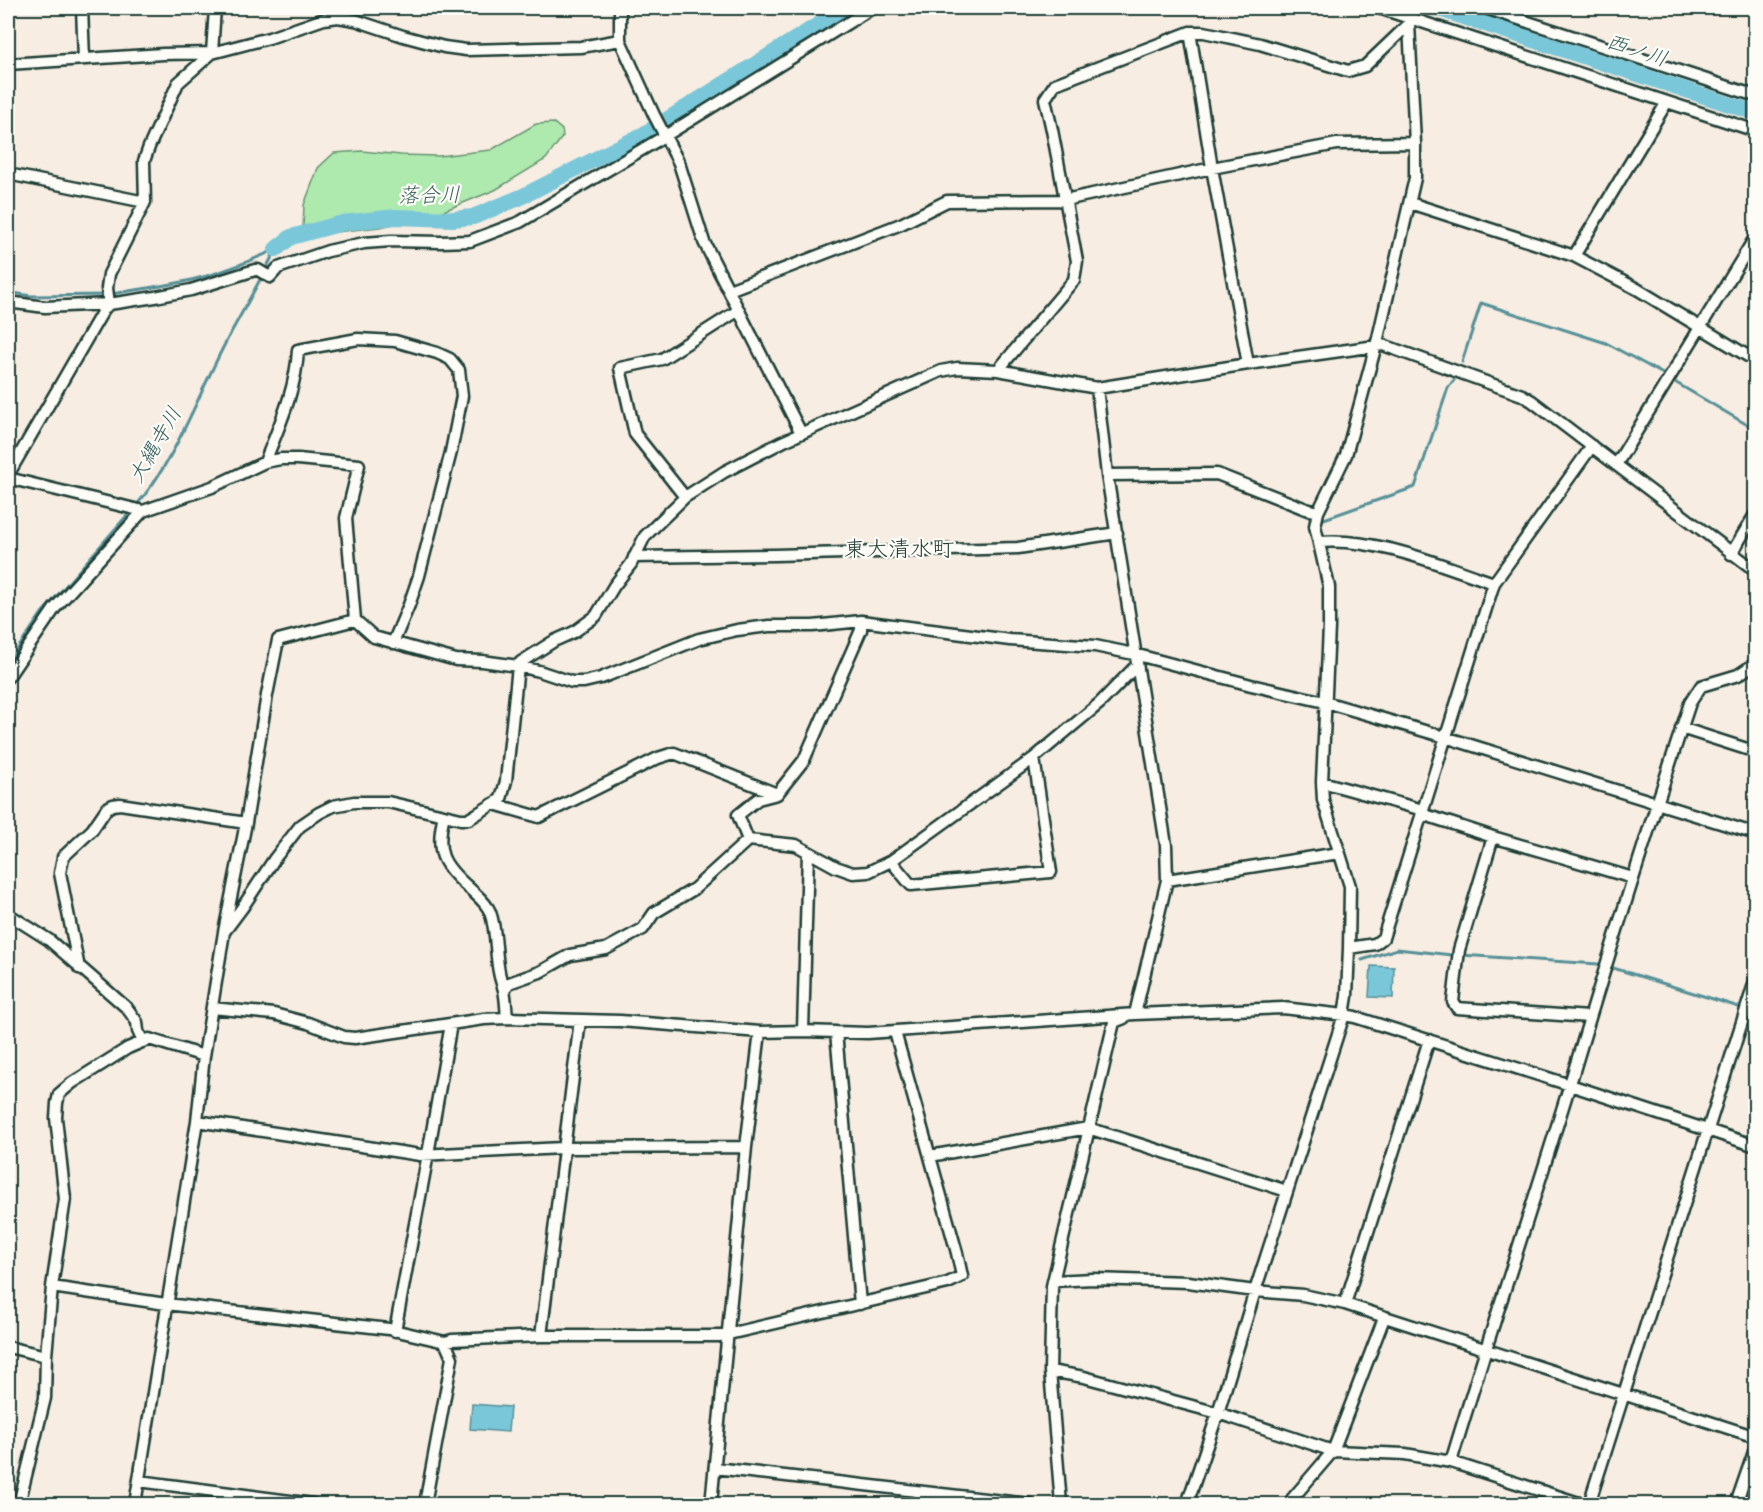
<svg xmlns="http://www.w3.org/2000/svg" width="1763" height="1512" font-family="'Balsamiq Sans','Klee One',sans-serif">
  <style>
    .green { fill: #aee9ae; stroke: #669371; stroke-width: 1.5 }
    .water { fill: #7ac7d9; stroke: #569097; stroke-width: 1.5 }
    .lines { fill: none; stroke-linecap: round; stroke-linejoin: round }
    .stream { stroke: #569097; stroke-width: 3 }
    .river { stroke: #7ac7d9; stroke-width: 16 }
    .minor-casing { stroke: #1f3d34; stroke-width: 15 }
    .minor { stroke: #fdfcf7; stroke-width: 10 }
    .labels { text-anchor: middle; stroke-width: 4.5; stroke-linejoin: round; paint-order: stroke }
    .water-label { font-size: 21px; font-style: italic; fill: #36605d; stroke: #fdfcf7 }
    .quarter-label { font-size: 22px; fill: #1f3d34; stroke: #fdfcf7 }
  </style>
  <rect width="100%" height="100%" fill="#f7ede2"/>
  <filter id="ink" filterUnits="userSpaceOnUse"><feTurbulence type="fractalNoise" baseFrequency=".0167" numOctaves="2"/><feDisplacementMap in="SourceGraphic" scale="12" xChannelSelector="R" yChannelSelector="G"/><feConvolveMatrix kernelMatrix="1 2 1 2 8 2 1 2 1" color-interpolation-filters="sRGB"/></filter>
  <g filter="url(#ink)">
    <path class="green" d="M554 123 562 130 563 136 546 159 495 190 431 216 380 227 327 233 303 228 304 205 318 168 334 153 362 151 401 155 439 156 491 150 536 124Z"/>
    <path class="water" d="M1371 966 1394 967 1393 998 1369 997Z
      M472 1404 510 1407 508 1432 470 1429Z"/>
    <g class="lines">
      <path class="stream" d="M8 292 31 296 104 295
        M111 294C139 289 167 286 195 279 222 273 249 261 275 250
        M1462 362 1481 303 1606 343 1663 374
        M1673 381 1756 430
        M1125 480H1218L1309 517
        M135 507C177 459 198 394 228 338 244 309 261 279 276 249
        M1324 519 1415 487 1448 388 1454 380
        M8 663 42 613 130 512
        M1461 955 1598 964
        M1362 960 1397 949 1452 955
        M1610 967 1742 1008"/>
      <path class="river" d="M1436 8 1756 113
        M276 249 291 237 343 223 395 217 453 219 473 217 521 197 644 134 845 8"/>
      <defs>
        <path id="minor" d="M82 8 84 59
          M620 8V40L654 115 679 163 704 242 801 433
          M1379 8 1756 131
          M1485 8 1756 96
          M1190 32 1212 168 1248 364
          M8 64 163 54 212 53 269 38 324 19 338 17 355 20 403 36 444 47 466 50 581 47 620 40
          M8 174 145 202
          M1410 203 1574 256 1637 289 1756 361
          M1574 256 1667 102
          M729 290 901 224 947 201 1065 200 1212 168 1337 144 1415 143
          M8 302 45 307 109 304 155 297 191 290 255 270H258L270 277 278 268 328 251 364 243 391 241 441 242 470 241 520 222 665 136 872 8
          M998 370 1074 280 1077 261 1052 130 1045 99 1055 84 1190 32H1204L1260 44 1348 71 1365 66 1409 24
          M1097 388 1107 475 1166 845 1167 880 1135 1014
          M265 462C279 426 296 390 298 350L358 339 395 341 437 353 450 359 459 370 462 396 451 452 419 576 409 605 393 643
          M1616 465 1756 236
          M8 475 104 309 109 304 107 288 109 274 145 202 144 161 149 147 178 83 212 53 215 8
          M1107 475 1217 474 1306 509 1318 512
          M8 478 143 511
          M685 497 635 434 620 368 662 359 739 310
          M1319 542C1376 537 1440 565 1494 583
          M1731 554 1756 513
          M634 557 775 555 1018 548 1117 533
          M8 677 55 608 143 511 212 487 265 462 281 459H298L359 465 346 518 355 620 374 637 456 660 482 661 518 666 539 671 572 682H584L601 678 699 639 737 630 769 626H813L861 621 1010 640 1095 646 1134 654 1251 685 1325 702 1445 737 1756 834
          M1681 728 1756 752
          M1322 782 1423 810
          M494 804 539 817 658 758 674 753 777 794
          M1422 814 1493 837 1633 878
          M444 815C435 851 441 864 469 888 476 895 486 902 490 912 497 931 495 952 499 972 500 978 502 984 504 990 506 999 506 1008 507 1018
          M1493 837 1459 950 1453 1002 1457 1008 1589 1017
          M748 840 738 815 758 799 777 794 804 760 861 630V621
          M891 861 911 885 1051 872 1034 758
          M1167 880 1339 853
          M8 914 49 940 127 1008 137 1022 138 1031 143 1042
          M224 932 242 908 275 858 300 826 319 813 333 806 354 802H388L461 819H469L501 799 506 781 518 666 521 662 554 641 574 632 596 616 614 586 631 564 645 536 685 497 724 472 782 442 941 371 957 368 998 370 1097 388 1248 364 1383 345 1522 395 1532 401 1756 571
          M1349 948 1375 944 1383 938 1494 583 1592 446
          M79 968 60 873 63 857 92 830 107 808 113 805 120 804 246 823
          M504 990 509 983 540 972 570 955 606 949 643 929 654 913 694 889 748 840 796 845 836 867 853 873 868 872 891 861 1034 758 1100 703 1137 665
          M212 1008 274 1014 308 1023 344 1037 355 1038 484 1019 507 1018 620 1021 760 1032 803 1031 868 1033 1135 1014 1283 1008 1344 1015 1355 1017 1570 1085 1756 1146
          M803 1031 808 852
          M836 1032 860 1304
          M197 1121 420 1155 563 1148 746 1147
          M930 1156 1088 1128 1287 1191
          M1053 1281 1093 1279 1188 1282 1255 1291 1303 1295 1345 1304 1756 1437
          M52 1287 166 1304 389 1329 445 1342 452 1340 541 1336H720L948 1283 962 1276 957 1253 895 1032
          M1345 1304 1429 1040
          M395 1331 428 1154 451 1024
          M541 1336 580 1020
          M8 1347 46 1356
          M1050 1371 1084 1377 1218 1413 1333 1451 1405 1454 1451 1462 1582 1504
          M1451 1462C1489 1335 1531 1211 1570 1084 1608 957 1648 829 1690 703L1701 686 1738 675 1756 663
          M715 1468 1030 1504
          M139 1481 313 1504
          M19 1504 45 1398 46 1356 52 1287 65 1199 56 1118 57 1103 59 1094 72 1083 128 1048 149 1039 204 1056
          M135 1504 197 1121 204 1056 224 932 246 823 267 695 278 640 355 620
          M425 1504 452 1358 445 1342
          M711 1504 746 1147 760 1032
          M918 1504 919 1492
          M1061 1504 1050 1371 1052 1286 1114 1022 1124 1018
          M1187 1504 1218 1413 1255 1291 1344 1015 1347 996 1349 948 1350 886 1323 800 1322 782 1329 627V587L1315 526 1318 512 1346 455 1378 338 1415 178V143L1409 24 1413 8
          M1292 1504V1499L1333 1451 1384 1318
          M1589 1504 1756 978
          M1736 1504 1756 1446"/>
      </defs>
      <use href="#minor" class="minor-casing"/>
      <use href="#minor" class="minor"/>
    </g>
  </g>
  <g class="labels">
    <g class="water-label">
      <text transform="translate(1637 50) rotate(18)" y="7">西ノ川</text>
      <text transform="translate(429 195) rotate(-1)" y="7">落合川</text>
      <text transform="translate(155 445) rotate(-60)" y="7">大縄寺川</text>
    </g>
    <g class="quarter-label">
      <text x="899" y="556">東大清水町</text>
    </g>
  </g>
  <rect width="1763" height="1512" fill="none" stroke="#fdfcf7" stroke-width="30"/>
  <rect x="15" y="15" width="1733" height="1482" fill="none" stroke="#1f3d34" stroke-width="2" filter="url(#ink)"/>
</svg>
